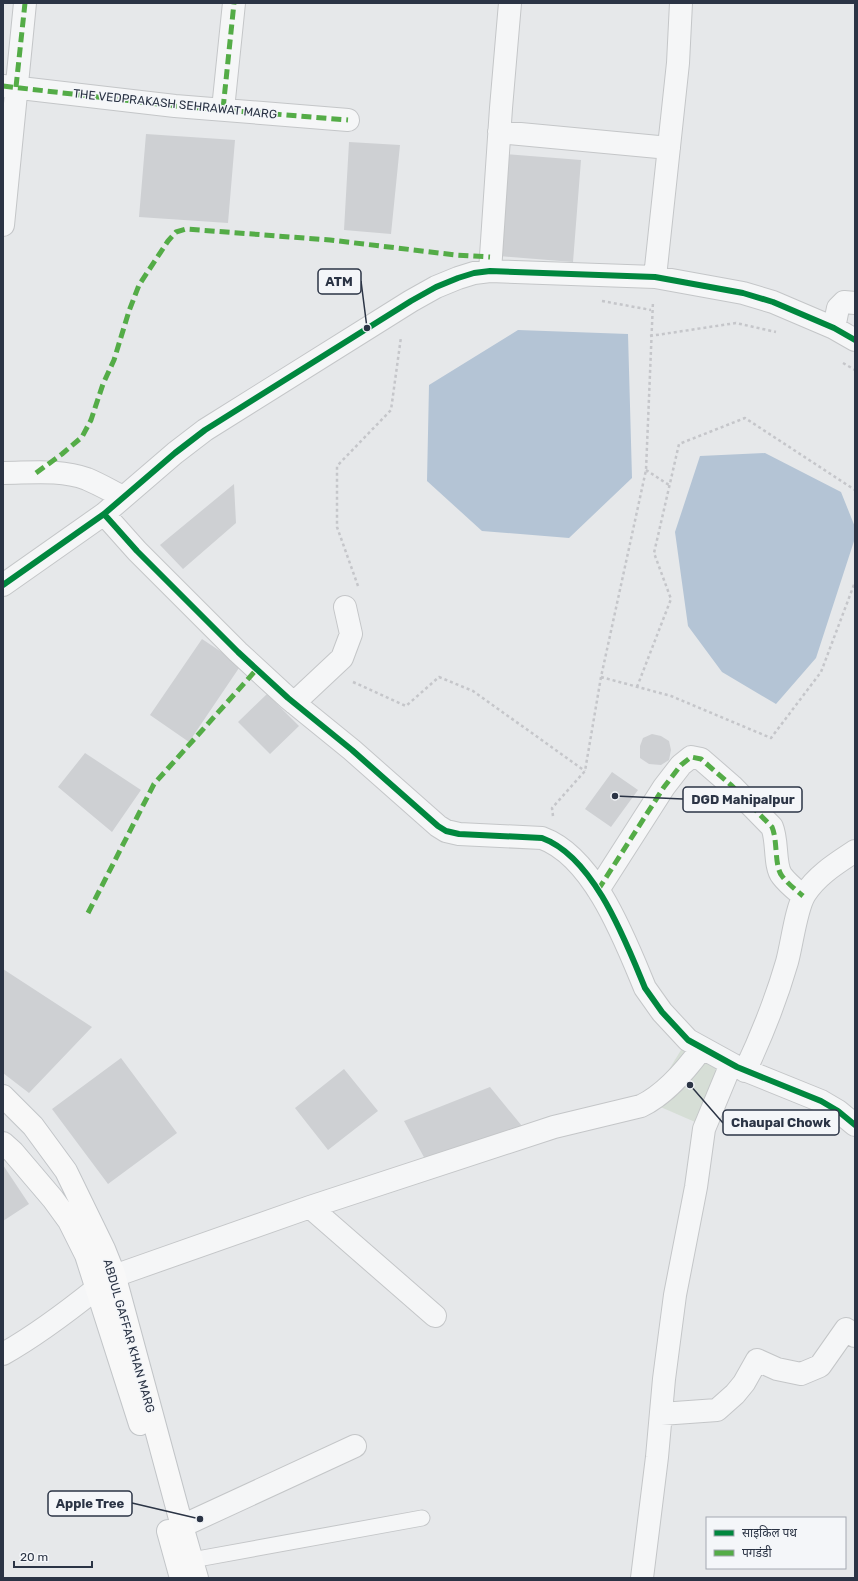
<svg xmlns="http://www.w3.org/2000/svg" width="858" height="1581" font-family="Rubik,'Noto Sans Devanagari',sans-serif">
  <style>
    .green { fill: #d6ded6 }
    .water { fill: #b4c4d5 }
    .building { fill: #ced0d3 }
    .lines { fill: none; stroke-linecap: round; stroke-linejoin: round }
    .service-casing { stroke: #c4c6c8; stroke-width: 17 }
    .minor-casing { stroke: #c4c6c8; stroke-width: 24 }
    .primary-casing { stroke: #c2c5c8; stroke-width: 24 }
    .path { stroke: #c5c6ca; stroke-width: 2.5; stroke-dasharray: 3 3; stroke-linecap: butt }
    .service { stroke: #f5f6f7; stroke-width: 15 }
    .minor { stroke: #f5f6f7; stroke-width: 22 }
    .primary { stroke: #f8f8f8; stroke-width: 22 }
    .quiet { stroke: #54ac47; stroke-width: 5; stroke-dasharray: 10 5; stroke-linecap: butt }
    .cycleway-casing { stroke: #f4f6f9; stroke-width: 8 }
    .cycleway { stroke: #00873e; stroke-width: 6 }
    .labels { text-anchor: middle; stroke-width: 3; stroke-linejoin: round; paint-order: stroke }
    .street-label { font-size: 12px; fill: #2b3445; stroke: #f4f6f9 }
    .leader { fill: none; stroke: #2b3445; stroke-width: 1.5 }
    .callout-dot { fill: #2b3445; stroke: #f4f6f9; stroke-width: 1.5 }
    .callout { fill: #f4f6f9; stroke: #2b3445; stroke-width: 1.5 }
    .callout-label { font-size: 13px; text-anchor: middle; font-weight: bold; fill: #2b3445 }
  </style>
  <rect width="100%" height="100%" fill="#e6e8ea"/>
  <path class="green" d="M686 1042 728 1067 702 1125 649 1102Z"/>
  <path class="water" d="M518 330 628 334 632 478 569 538 482 531 427 481 429 385Z
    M765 453 841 492 855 527V538L816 658 776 704 722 672 688 626 675 532 700 456Z"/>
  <path class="building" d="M146 134 235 140 228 223 139 217Z
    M349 142 400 145 391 234 344 230Z
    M506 154 581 160 573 262 499 256Z
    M234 484 236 523 183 569 160 545Z
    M202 639 241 665 189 742 150 715Z
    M267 694 299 726 270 754 238 722Z
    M652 734 661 736 669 741 671 750 669 760 661 765 649 764 640 758V746L643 738Z
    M85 753 141 790 112 832 58 787Z
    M612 772 638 790 611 827 585 809Z
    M3 969 92 1027 29 1093 3 1073Z
    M121 1058 177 1133 108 1184 52 1109Z
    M344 1069 378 1111 328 1150 295 1108Z
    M490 1087 522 1126 425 1159 404 1121Z
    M3 1165 29 1204 3 1221Z"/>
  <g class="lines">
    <defs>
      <path id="service" d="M192 1560 422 1518"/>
      <path id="minor" d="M3 86 175 106 348 120
        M223 109 234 3
        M499 132 669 148
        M3 225 25 3
        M490 271 501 108 510 3
        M655 277 678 63 681 3
        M834 328 838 308 844 302 855 303
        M3 473C30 473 60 469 87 479 99 484 111 491 123 497
        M104 514 137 551 238 652 288 698 352 750 438 826 446 831 459 834 542 838C594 857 625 940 645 988L662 1012 688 1040 737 1067 821 1101 838 1111 855 1125
        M3 585 104 514 175 453 205 430 411 301 436 287 458 278 474 273 490 271 655 277 743 293 773 302 834 328 855 340
        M294 703 342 658 351 634 345 607
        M598 890 664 787 681 765 691 757 701 759 732 786 772 827C778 841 774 866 782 876 788 884 796 890 803 896
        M745 1071C762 1035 776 1000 787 962 792 944 796 908 805 894 817 875 837 863 855 851
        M310 1207 435 1316
        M114 1276 310 1207 554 1127 641 1106C666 1094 686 1070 702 1048
        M3 1354C37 1335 67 1312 97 1288
        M661 1414 717 1410 735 1394 744 1383 757 1360 777 1369 801 1374 820 1366 846 1329 855 1336
        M182 1526 355 1446
        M642 1578 657 1457 664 1379 675 1295 696 1187 704 1129 731 1064"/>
      <path id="primary" d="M3 1096 33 1126 66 1171 104 1249 114 1274 182 1526 197 1578
        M3 1143 13 1152 53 1199 69 1221 86 1255 140 1424
        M168 1531 181 1578"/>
    </defs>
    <use href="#service" class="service-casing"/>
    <use href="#minor" class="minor-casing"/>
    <use href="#primary" class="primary-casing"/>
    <path class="path" d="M602 301 651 310
      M650 336 736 323 776 332
      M843 363 855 370
      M646 470 669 485
      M358 586 337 527V466L391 410 401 337
      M601 677 671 696 771 738 821 672 855 582
      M353 682 406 706 439 677 473 691 585 771
      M637 687 671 599 654 553 679 444 745 418 855 490
      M553 816 552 808 585 771 601 677 646 470 653 301"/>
    <use href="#service" class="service"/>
    <use href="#minor" class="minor"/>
    <use href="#primary" class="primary"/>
    <path class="quiet" d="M3 86 175 106 348 120
      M16 87 25 3
      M223 109 234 3
      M36 473 62 454 82 437 91 420 103 384 114 360 129 311 139 285 168 241 176 232 186 229 330 240 456 255 490 257
      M598 890 664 787 681 765 691 757 701 759 732 786 772 827C778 841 774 866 782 876 788 884 796 890 803 896
      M88 913 154 784 257 669"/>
    <defs>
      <path id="cycleway" d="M104 514 137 551 238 652 288 698 352 750 438 826 446 831 459 834 542 838C594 857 625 940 645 988L662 1012 688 1040 737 1067 821 1101 838 1111 855 1125
        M3 585 104 514 175 453 205 430 411 301 436 287 458 278 474 273 490 271 655 277 743 293 773 302 834 328 855 340"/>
    </defs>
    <use href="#cycleway" class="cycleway-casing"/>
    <use href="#cycleway" class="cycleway"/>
  </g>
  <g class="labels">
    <g class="street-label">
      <text transform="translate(175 104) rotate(6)" y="4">THE VEDPRAKASH SEHRAWAT MARG</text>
      <text transform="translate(129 1336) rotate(74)" y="4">ABDUL GAFFAR KHAN MARG</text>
    </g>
  </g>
  <path class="leader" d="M367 328L361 281M615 796L683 799M690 1085L723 1123M200 1519L132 1503"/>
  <g class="callout-dot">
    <circle cx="367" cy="328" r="4"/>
    <circle cx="615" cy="796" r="4"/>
    <circle cx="690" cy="1085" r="4"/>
    <circle cx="200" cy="1519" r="4"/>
  </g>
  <g class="callout">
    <rect x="318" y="269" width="43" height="25" rx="4"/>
    <rect x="683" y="787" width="119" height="25" rx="4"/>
    <rect x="723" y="1110" width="116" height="25" rx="4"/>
    <rect x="48" y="1491" width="84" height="25" rx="4"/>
  </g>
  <g class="callout-label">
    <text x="339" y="286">ATM</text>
    <text x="743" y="804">DGD Mahipalpur</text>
    <text x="781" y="1127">Chaupal Chowk</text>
    <text x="90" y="1508">Apple Tree</text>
  </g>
  <rect width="858" height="1581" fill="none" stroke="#2b3445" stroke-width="8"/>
  <rect x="706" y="1517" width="140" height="52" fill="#f4f6f9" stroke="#a4a8b1"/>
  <rect x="714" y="1530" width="20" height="6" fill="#00873e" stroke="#a4a8b1"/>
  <text x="742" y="1537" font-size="12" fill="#2b3445">साइकिल पथ</text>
  <rect x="714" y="1550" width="20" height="6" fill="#54ac47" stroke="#a4a8b1"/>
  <text x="742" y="1557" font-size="12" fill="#2b3445">पगडंडी</text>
  <path d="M14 1561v6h78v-6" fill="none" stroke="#2b3445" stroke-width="2"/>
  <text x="20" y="1561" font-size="12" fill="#2b3445" stroke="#f4f6f9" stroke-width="3" paint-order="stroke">20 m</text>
</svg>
